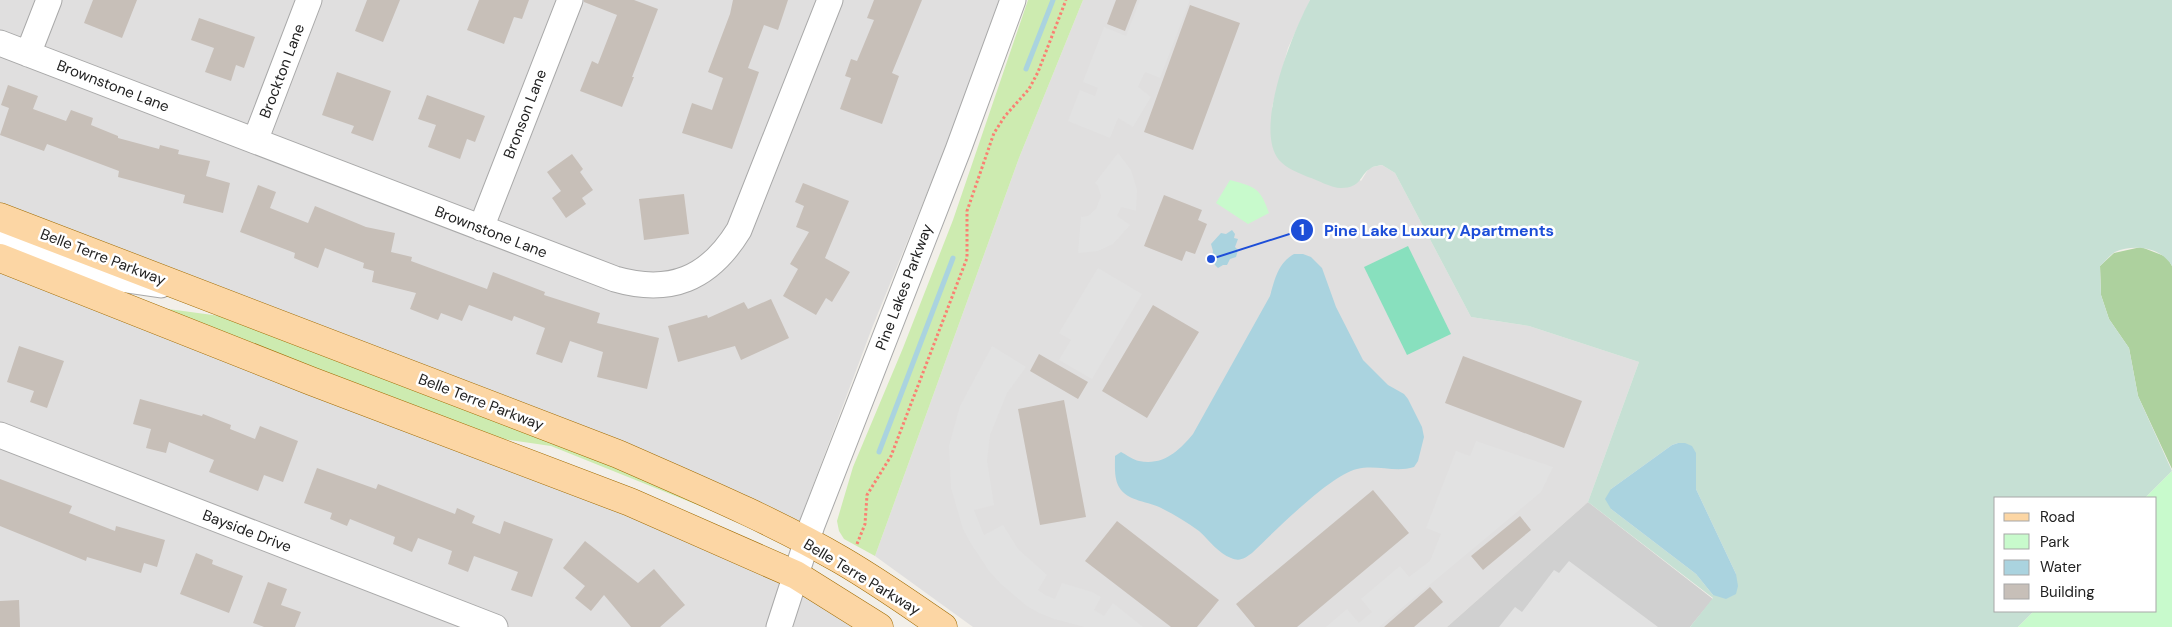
<svg xmlns="http://www.w3.org/2000/svg" width="2172" height="627" font-family="'DM Sans',sans-serif">
  <style>
    .residential { fill: #e0dfdf }
    .religious { fill: #d0d0d0 }
    .grass { fill: #cdebb0 }
    .forest { fill: #add19e }
    .wetland { fill: #c6e0d4; fill-rule: evenodd }
    .park { fill: #c8facc }
    .pitch { fill: #88e0be }
    .parking { fill: #e2e2e2 }
    .water { fill: #aad3df }
    .lines { fill: none; stroke-linecap: round; stroke-linejoin: round }
    .stream { stroke: #aad3df; stroke-width: 5 }
    .building { fill: #c7bfb8 }
    .minor-casing { stroke: #a9a9a9; stroke-width: 27 }
    .major-casing { stroke: #a06b00; stroke-width: 29 }
    .path { stroke: #fa8072; stroke-width: 3; stroke-dasharray: 2.5 2.5; stroke-linecap: butt }
    .minor { stroke: #fff; stroke-width: 25 }
    .major { stroke: #fcd6a4; stroke-width: 28 }
    .labels { text-anchor: middle; stroke-width: 5; stroke-linejoin: round; paint-order: stroke }
    .street-label { font-size: 15px; fill: #222; stroke: #fff }
    .leader { fill: none; stroke: #1d4ed8; stroke-width: 2 }
    .callout-dot { fill: #1d4ed8; stroke: #fff; stroke-width: 2 }
    .mark-label { font-size: 15px; text-anchor: middle; font-weight: bold; fill: #fff }
    .callout-label { font-size: 16px; text-anchor: middle; font-weight: bold; fill: #1d4ed8; stroke: #fff; stroke-width: 5; stroke-linejoin: round; paint-order: stroke }
  </style>
  <rect width="100%" height="100%" fill="#f2efe9"/>
  <path class="residential" d="M0 0H1001L962 107 872 328 800 520V528L0 207Z
    M1083 0H1310L1288 48 1272 107 1361 181 1369 168 1382 165 1395 173 1471 317 1529 326 1639 362 1588 502 1447 627H973L875 556 1019 158Z
    M0 269 627 512 795 584 857 627H0Z"/>
  <path class="religious" d="M1588 502 1713 599 1690 627H1447Z"/>
  <path class="grass" d="M1028 0H1083L1019 158 875 556 844 539 839 531 837 521 853 467 903 348 953 220Z
    M161 308 220 316 523 430 722 511 720 514 551 446 490 437Z"/>
  <path class="forest" d="M2141 247 2167 257 2172 266V469L2138 396 2129 348 2109 319 2101 295 2100 266 2114 253Z"/>
  <path class="wetland" d="M1310 0H2172V266C2161 247 2134 244 2115 252 2110 255 2105 262 2100 266L2101 295 2109 319 2129 348 2138 396 2172 471 2145 498H1996V611H2034L2018 627H1690L1713 598 1588 502 1639 362 1529 326 1471 317 1395 173 1382 165C1378 166 1374 166 1371 168 1359 175 1362 188 1341 188 1331 188 1318 180 1308 177 1297 172 1287 169 1279 160 1253 129 1293 32 1310 0ZM1678 443 1695 466 1696 489 1736 574 1713 595 1696 574 1611 509V489L1672 445Z"/>
  <path class="park" d="M1230 180C1255 187 1260 187 1269 213L1248 224 1216 203Z
    M2172 471V627H2018L2034 611H2156V498H2145Z"/>
  <path class="pitch" d="M1408 246 1451 334 1407 355 1364 267Z"/>
  <path class="parking" d="M1140 0H1190L1160 78 1145 72 1138 87 1151 97 1133 127 1118 118 1110 138 1068 121 1080 90 1095 96 1098 88 1083 82 1104 27 1126 36Z
    M1118 153 1131 170 1137 190 1136 211 1121 207 1117 216 1130 225 1113 244 1098 251 1078 253 1081 217 1088 216 1096 209 1101 196 1098 186 1095 183Z
    M1098 268 1142 294 1092 379 1059 360 1071 340 1059 333Z
    M992 346 1026 367 1007 393 990 435 987 461 994 505 974 510 984 535 1003 525 1018 549 1047 575 1038 590 1045 595 1055 599 1062 583 1092 592 1101 597 1094 610 1104 616 1113 603 1143 627H1084L1054 619 1039 613 1027 606 1001 584 989 571 970 542 963 529 951 488 949 446 960 406Z
    M1476 441 1553 467 1541 492 1379 627H1326L1347 609 1359 623 1372 612 1361 599 1400 566 1409 577 1430 561 1441 534 1426 528 1456 451 1470 456Z
    M1569 561 1658 627H1499L1515 607 1522 612 1554 570 1559 573Z"/>
  <path class="water" d="M1232 230 1235 234 1234 238 1238 239 1235 247 1238 250 1236 257 1230 259 1227 265H1223L1218 268 1215 265 1214 262 1211 260 1213 251 1211 244 1221 233 1226 234Z
    M1294 254H1303L1311 257 1322 268 1336 307 1363 360 1388 385 1404 394 1408 399 1422 427 1424 437 1418 461 1414 467C1395 473 1376 464 1357 469 1329 476 1274 532 1252 553 1245 558 1240 562 1231 558 1219 554 1209 540 1199 531 1188 523 1175 515 1163 509 1149 501 1128 502 1119 487 1114 478 1115 466 1115 456L1121 452C1127 455 1133 460 1139 461 1163 466 1179 451 1193 434L1270 296C1275 279 1278 263 1294 254Z
    M1678 443H1685L1692 446 1696 453V489L1736 574 1738 586 1736 594 1726 599 1713 595 1696 574 1611 509 1605 499 1611 489 1672 445Z"/>
  <g class="lines">
    <path class="stream" d="M1026 69 1053 0
      M879 452 953 258"/>
  </g>
  <path class="building" d="M93 0H137L122 38 84 23Z
    M367 0H400L383 42 355 31Z
    M479 0H529L522 19 514 17 504 44 467 30Z
    M584 0H634L658 9 632 77H634L622 107 580 91 592 61 598 64 617 15 584 2Z
    M733 0H788L778 30 764 25 748 68 759 72 732 149 682 133 692 103 712 110 723 78 708 72 730 14Z
    M874 0H922L892 73 899 76 882 124 840 109 851 78 845 76 851 59 857 61 874 20 867 18Z
    M1116 0H1137L1125 31 1107 24Z
    M1190 5 1240 23 1193 150 1144 132Z
    M199 18 255 37 244 68 236 65 231 81 205 72 214 48 191 40Z
    M337 72 391 91 373 141 351 133 354 126 322 115Z
    M8 85 38 96 33 109 66 121 71 110 93 118 91 125 118 136V138L159 149 160 145 179 150 178 154 210 161 206 176 230 183 223 213 183 203 185 195 118 177 119 171 47 144 44 151 0 135 9 108 1 105Z
    M427 95 485 116 475 142 467 139 460 159 428 147 436 125 418 119Z
    M572 154 583 169 580 172 593 190 582 198 586 204 566 218 552 198 561 191 547 172Z
    M803 183 849 201 825 258 850 272 832 302 826 298 816 315 783 296 798 269 790 264 809 232 796 227 804 206 795 202Z
    M258 185 276 192 270 208 308 223 315 206 366 227 395 233 391 252 412 257 411 261 487 289 493 272 545 292 544 295 600 313 597 323 659 338 647 389 597 377 603 352 570 341 562 363 536 354 545 328 514 316 512 321 469 305 462 321 441 313 438 320 410 309 416 293 372 282 374 271 363 268 364 263 325 248 318 268 294 258 295 253 240 232Z
    M684 194 689 234 644 240 639 199Z
    M1164 195 1202 210 1198 220 1207 224 1195 254 1186 251 1182 261 1144 246Z
    M771 299 789 338 741 360 735 346 678 362 668 326 707 315 708 318 744 302 748 309Z
    M1153 305 1199 332 1147 418 1102 391Z
    M19 346 64 361 47 408 30 402 34 391 7 382Z
    M1039 354 1088 382 1078 399 1030 371Z
    M1463 356 1582 401 1564 448 1445 403Z
    M140 399 202 416 203 414 231 425 230 429 255 439 260 426 298 441 283 482 264 475 258 491 209 472 214 460 169 442 166 453 146 448 151 429 133 424Z
    M1064 400 1086 517 1040 525 1018 409Z
    M317 468 376 489 378 484 455 514 457 508 475 516 472 523 500 534 504 521 553 539 532 597 511 590 518 572 474 556 468 572 448 564 452 551 418 538 412 552 393 544 395 537 350 519 347 526 330 519 332 513 304 503Z
    M0 479 72 506 69 513 115 531 116 526 165 540 157 567 144 563 141 573 87 557 86 561 0 526Z
    M1373 490 1409 533 1297 627H1255L1236 604Z
    M1520 516 1531 530 1483 570 1471 556Z
    M1117 521 1219 600 1197 627H1171L1085 561Z
    M585 541 638 583 654 569 685 605 660 627H631L604 595 591 611 575 598 585 586 563 568Z
    M196 553 213 560 212 564 243 576 229 613 180 594Z
    M268 582 287 589 281 605 301 612 295 627H264L253 623Z
    M1430 587 1443 602 1414 627H1384Z
    M19 600 20 627H0V601Z"/>
  <g class="lines">
    <defs>
      <path id="minor" d="M0 43 615 279C670 295 709 279 739 230L830 0
        M28 54 49 0
        M255 141 309 0
        M481 228 570 0
        M0 238 113 278 161 285
        M0 435 495 627
        M779 627 812 525 958 150 1013 0"/>
      <path id="major" d="M0 217 618 454C693 487 770 519 841 560 877 581 910 604 943 627
        M0 258 311 381 630 502 796 575 879 627"/>
    </defs>
    <use href="#minor" class="minor-casing"/>
    <use href="#major" class="major-casing"/>
    <path class="path" d="M857 544 865 524 867 495 891 456 967 258V211L994 133 1005 116 1029 89 1038 72 1066 0"/>
    <use href="#minor" class="minor"/>
    <use href="#major" class="major"/>
  </g>
  <g class="labels">
    <g class="street-label">
      <text transform="translate(282 71) rotate(-69)" y="5">Brockton Lane</text>
      <text transform="translate(113 86) rotate(21)" y="5">Brownstone Lane</text>
      <text transform="translate(525 114) rotate(-69)" y="5">Bronson Lane</text>
      <text transform="translate(491 232) rotate(21)" y="5">Brownstone Lane</text>
      <text transform="translate(103 257) rotate(21)" y="5">Belle Terre Parkway</text>
      <text transform="translate(904 287) rotate(-69)" y="5">Pine Lakes Parkway</text>
      <text transform="translate(481 402) rotate(21)" y="5">Belle Terre Parkway</text>
      <text transform="translate(247 531) rotate(21)" y="5">Bayside Drive</text>
      <text transform="translate(862 577) rotate(31)" y="5">Belle Terre Parkway</text>
    </g>
  </g>
  <path class="leader" d="M1211 259L1302 230"/>
  <g class="callout-dot">
    <circle cx="1211" cy="259" r="5"/>
    <circle cx="1302" cy="230" r="12"/>
  </g>
  <g class="mark-label">
    <text x="1302" y="235">1</text>
  </g>
  <g class="callout-label">
    <text x="1439" y="236">Pine Lake Luxury Apartments</text>
  </g>
  <rect x="1994" y="497" width="162" height="115" fill="#ffffff" stroke="#a7a7a7"/>
  <rect x="2004" y="513" width="25" height="8" fill="#fcd6a4" stroke="#a7a7a7"/>
  <text x="2040" y="522" font-size="15" fill="#222222">Road</text>
  <rect x="2004" y="534" width="25" height="15" fill="#c8facc" stroke="#a7a7a7"/>
  <text x="2040" y="547" font-size="15" fill="#222222">Park</text>
  <rect x="2004" y="560" width="25" height="15" fill="#aad3df" stroke="#a7a7a7"/>
  <text x="2040" y="572" font-size="15" fill="#222222">Water</text>
  <rect x="2004" y="584" width="25" height="15" fill="#c7bfb8" stroke="#a7a7a7"/>
  <text x="2040" y="597" font-size="15" fill="#222222">Building</text>
</svg>
